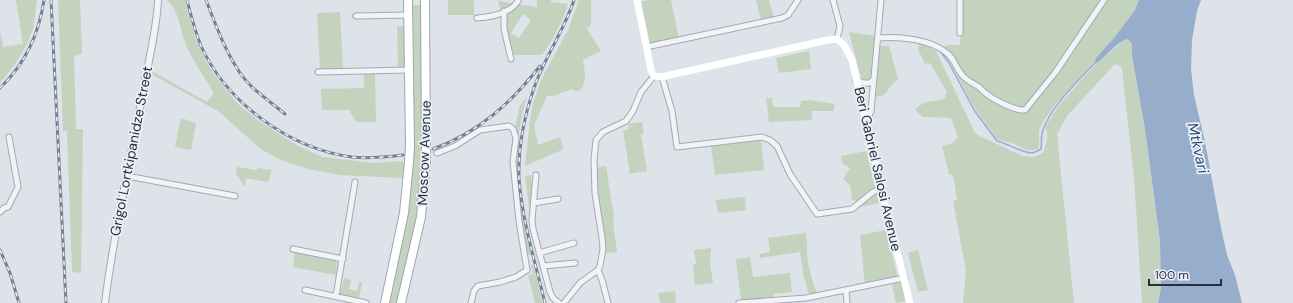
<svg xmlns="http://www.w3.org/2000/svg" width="1293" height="303" font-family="'DM Sans',sans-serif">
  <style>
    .green { fill: #c3d3be; fill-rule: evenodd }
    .water { fill: #96aecc }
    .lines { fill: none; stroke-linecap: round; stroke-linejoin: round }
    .stream { stroke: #96aecc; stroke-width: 1.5 }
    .minor-casing { stroke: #a3a9b3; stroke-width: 7 }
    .tertiary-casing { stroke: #a3a9b3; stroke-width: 8 }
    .primary-casing { stroke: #9ca6b5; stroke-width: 10 }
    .minor { stroke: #f1f3f7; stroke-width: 5 }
    .tertiary { stroke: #f1f3f7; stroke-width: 6 }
    .secondary { stroke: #fff; stroke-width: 7 }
    .primary { stroke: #fff; stroke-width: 8 }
    .rail-casing { stroke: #768094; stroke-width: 3 }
    .rail { stroke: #edf1f6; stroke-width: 1.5; stroke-dasharray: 4.5; stroke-linecap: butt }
    .primary-bridge-casing { stroke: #9ca6b5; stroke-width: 10; stroke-linecap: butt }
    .primary-bridge { stroke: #fff; stroke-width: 8 }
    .labels { text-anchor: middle; stroke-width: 3.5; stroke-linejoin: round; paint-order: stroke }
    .street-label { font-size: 14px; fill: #262f41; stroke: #edf1f6 }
    .water-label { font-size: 15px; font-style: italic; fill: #2d4c78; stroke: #edf1f6 }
  </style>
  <rect width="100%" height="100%" fill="#dee2e9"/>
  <path class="green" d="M16 0H37C35 12 35 26 30 37 23 54 12 69 0 83V30L3 47 23 44Z
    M58 0H80L82 54 74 56 76 129H83L81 273 72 272 67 131H63Z
    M167 0H185L196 40 205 59 215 76 238 104 259 121 298 146 323 157 373 163 403 161V163H404V178L340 175 308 169 281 160 262 150 218 111 151 74 152 71 207 102 214 93C204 76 192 60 185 42 179 26 180 13 167 0Z
    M448 0H474V15H448Z
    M537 0H551V2L568 4C562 23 553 40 542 55H514L498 1 537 7ZM523 14 531 20 519 38 511 33Z
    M579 0H591V24L587 29 601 51 583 60C584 69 588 81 581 89 577 92 576 92 572 89L553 96H547L534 125 538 145 560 137 564 149 525 166 530 121 532 107 541 80 568 30Z
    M649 0H671L679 38 650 44 641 2Z
    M756 0H769L774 18 761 21Z
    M962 0H1139L1135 10 1114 38 1096 58 1095 62C1075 83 1053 103 1040 128 1037 135 1041 143 1038 149L1028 151 1015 144 997 139 972 104 951 63 947 55 943 52 946 45H960Z
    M413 5H422L423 162 418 217 399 303H389L413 164 414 144Z
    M340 12 343 69 320 70 317 13Z
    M397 26H404V67H398Z
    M849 32 875 36 872 75 870 79 866 81 863 80 861 77Z
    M1128 39 1132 44V55L1145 129 1160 240 1161 288 1158 303H1142L1134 177 1122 68 1117 64 1113 66 1067 116 1057 134 1074 303H963L966 271 953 201 957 200 953 175 949 174 942 146 953 143 958 137 951 118 923 117 915 110C926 98 932 104 945 98L947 92 930 63 925 64 918 49 919 43 925 44 936 51 975 133 980 136 1022 156 1034 157 1043 153C1046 145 1050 135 1045 127L1060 104 1097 63 1123 41Z
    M879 46H889L898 79 891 86 884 95 876 97Z
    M809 51 811 69 779 73 776 58Z
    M364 73H375L376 122H356L349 110H322L321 89 364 88Z
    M766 96 767 98H772L773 107H800L801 101 810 100 834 104V111H812V120L769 122Z
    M527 97C510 152 518 200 531 254L528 255 525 251 514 164 515 128 520 105Z
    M181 118 196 123 191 150 175 147Z
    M642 122 644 134 641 135 647 171 630 174 623 131 629 129 628 124Z
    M761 140 764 170 715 175 711 146Z
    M866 151 879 203 857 208V201L852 200 850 185 843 179 850 168 842 163 841 156Z
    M606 166 614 217 613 223 617 252 605 253 606 246 597 192 595 168Z
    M237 167 256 170 258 168 272 170 268 182 246 178 245 187 236 174Z
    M531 175V182L534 184 531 222 525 176Z
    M745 197 746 210 718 213 716 200Z
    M886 230 898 278 865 285 860 235Z
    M806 233C807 239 807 245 807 252 807 266 813 281 817 295H811V293H808L806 282 804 279 800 252 760 258V254L770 252 768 238Z
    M711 248 710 263 713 283 695 285 693 265 696 264 694 250Z
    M295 250 337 260 336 275 293 267Z
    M918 250 928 290 918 292 908 253Z
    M750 257 753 277 790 273 792 292 773 294 774 299 741 301 736 259Z
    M531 265H533L543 303H535L528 275 533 274Z
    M344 278 351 280 349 289 357 291 359 282H362L359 299 340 294Z
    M902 282 905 301 896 303 892 284Z
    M675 291 676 303H660L658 293Z"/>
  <path class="water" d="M1139 0H1201L1197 11 1192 40 1191 69 1194 95 1205 142 1220 223 1227 255 1235 275 1242 303H1158L1161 288 1160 240 1145 129 1132 55V44L1128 39C1116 42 1107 56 1097 63L1095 62 1096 58 1114 38 1135 10Z"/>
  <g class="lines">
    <path class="stream" d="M940 51 949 63 974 110 997 141C1007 143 1027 156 1035 152 1037 151 1039 150 1041 149 1042 143 1041 138 1042 133 1049 108 1078 81 1096 62"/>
    <defs>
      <path id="minor" d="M833 0 840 26 837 39
        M504 11V29L511 59
        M356 16 408 15
        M477 18C491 17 510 14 518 1
        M960 33V0
        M878 38C898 36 932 39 948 54 955 60 957 71 964 77 968 81 974 84 979 87 982 90 985 93 988 95 996 101 1016 111 1025 110L1055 73 1104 0
        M646 47 782 18 788 15 798 0
        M318 72 409 70
        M662 77 672 111 677 147 762 137 770 140 777 146 790 174 817 214 852 209 873 192 882 188
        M856 80C864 83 869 86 874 79
        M866 123 871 111 881 0
        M437 153 455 146 480 130 509 126 513 129 516 138 513 162 519 221 527 270 516 277 500 282 478 286 474 291 471 303
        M536 175 532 220 533 229 550 292 553 298 559 303
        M127 176 235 196
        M534 203 558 199
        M0 212 4 208 8 207 18 187 9 137
        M293 249 343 259
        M539 253 574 243
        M543 266 575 263
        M598 270 602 280 608 303
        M305 290 366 303
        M846 291 847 303
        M336 296 355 182
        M564 303 580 283 598 270 600 266 603 249 602 238 595 193 594 160 596 140 603 132 626 121 633 111 641 92 654 76
        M739 303 806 298 904 278"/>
      <path id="tertiary" d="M105 303C114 228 132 155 145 81 150 54 157 27 158 0"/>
      <path id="primary" d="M408 0 410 146
        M425 0 426 144
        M385 303 404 213 409 162
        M401 303 421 217 426 160"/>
    </defs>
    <use href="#minor" class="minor-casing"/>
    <use href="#tertiary" class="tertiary-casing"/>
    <use href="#primary" class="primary-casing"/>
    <use href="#minor" class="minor"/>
    <use href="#tertiary" class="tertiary"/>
    <path class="secondary" d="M637 0 651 70 654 76 662 77 670 75 828 40 837 39 844 45 852 60 884 200 910 303"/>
    <use href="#primary" class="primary"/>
    <defs>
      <path id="rail" d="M51 0 66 303
        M187 0C191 16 195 31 201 46 227 103 290 149 352 157 369 159 386 157 403 155
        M206 0C217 28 230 66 252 87 262 96 274 105 285 114
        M0 88C25 64 39 34 44 0
        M433 149C479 132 510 104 540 66
        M0 250 10 273 19 303
        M545 303C535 262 522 220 519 178 518 148 524 117 534 88 544 58 564 31 574 0"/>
    </defs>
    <use href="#rail" class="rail-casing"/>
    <use href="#rail" class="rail"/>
    <defs>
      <path id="primary-bridge" d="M426 160V144
        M409 162 410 146"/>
    </defs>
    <use href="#primary-bridge" class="primary-bridge-casing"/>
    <use href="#primary-bridge" class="primary-bridge"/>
  </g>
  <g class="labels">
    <g class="street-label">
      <text transform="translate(131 151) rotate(-79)" y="5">Grigol Lortkipanidze Street</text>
      <text transform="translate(424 153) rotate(-88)" y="5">Moscow Avenue</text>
      <text transform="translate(878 169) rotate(77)" y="5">Beri Gabriel Salosi Avenue</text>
    </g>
    <g class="water-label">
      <text transform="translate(1198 148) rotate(77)" y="5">Mtkvari</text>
    </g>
  </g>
  <path d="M1149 279v6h72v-6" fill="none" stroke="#262f41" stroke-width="2"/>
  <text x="1155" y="279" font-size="12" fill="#262f41" stroke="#edf1f6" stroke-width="3" paint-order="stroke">100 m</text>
</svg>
